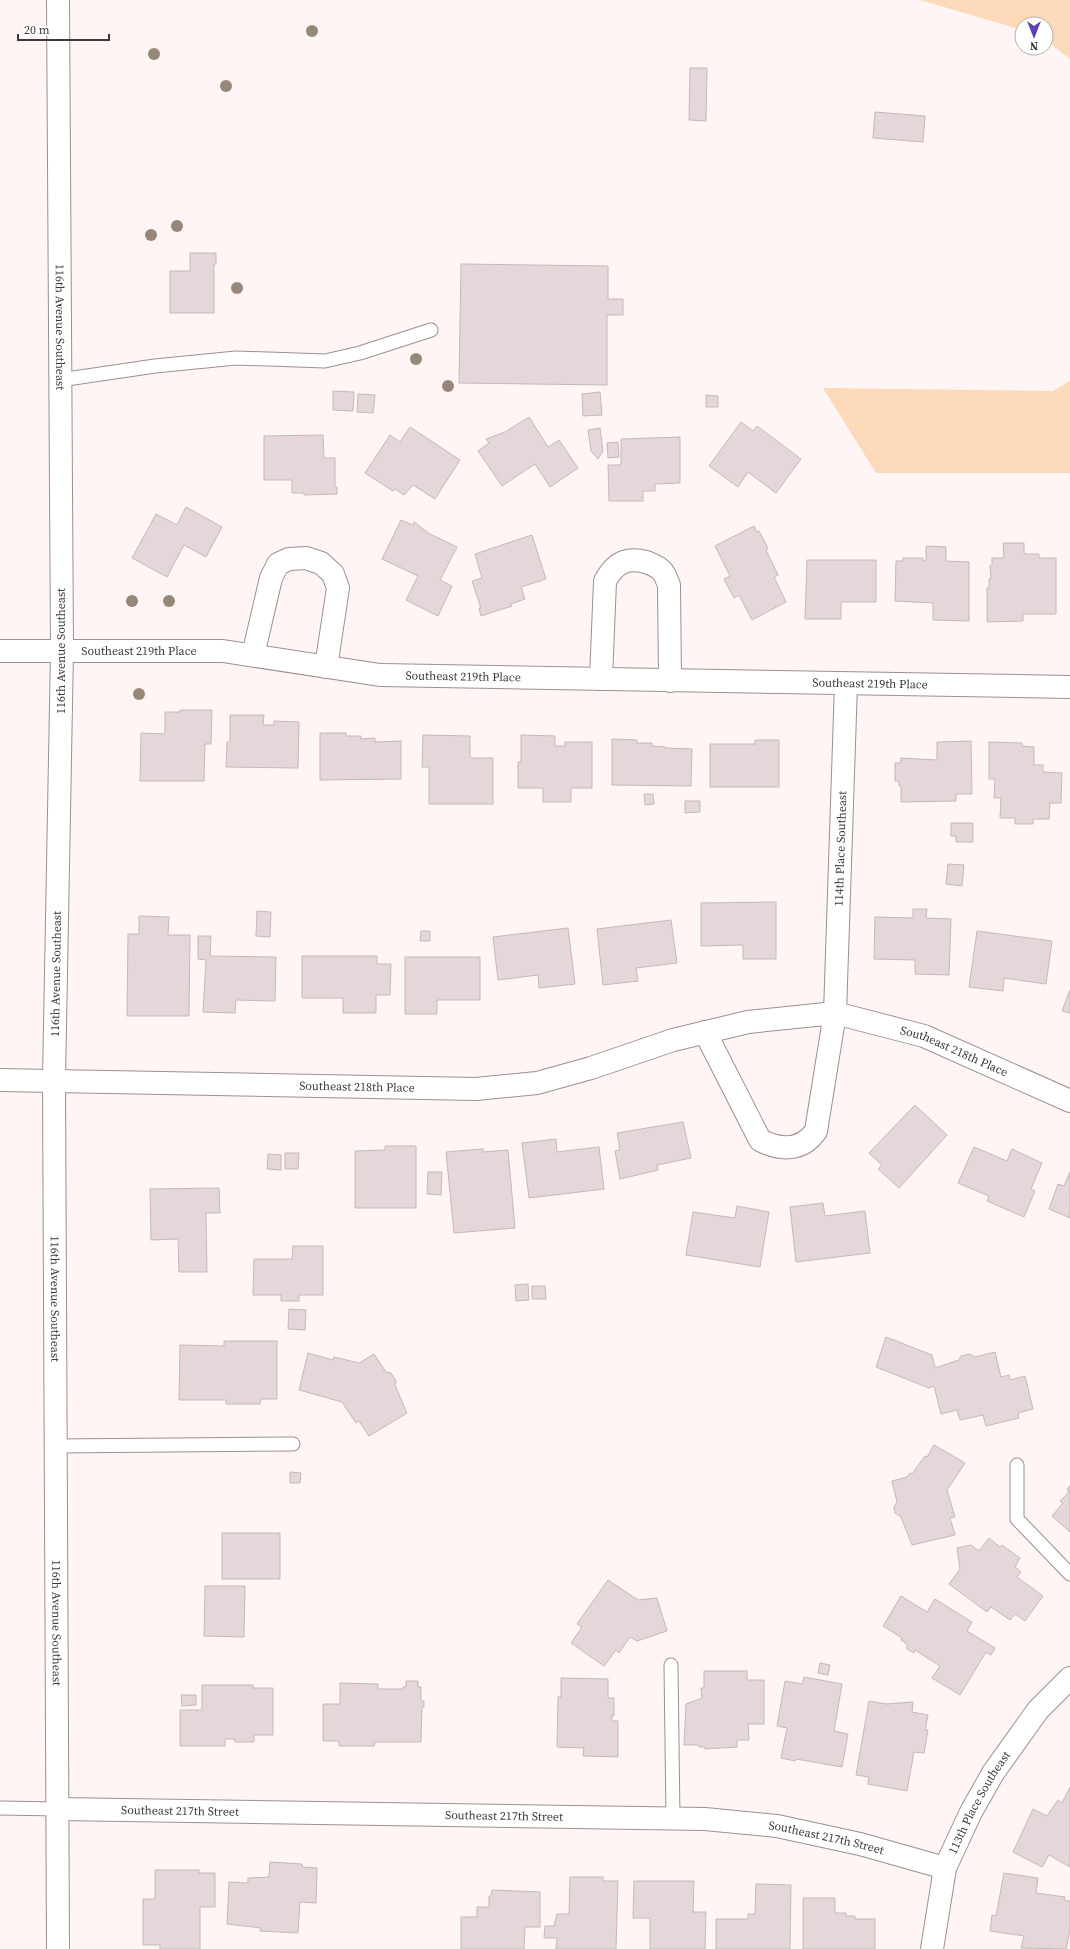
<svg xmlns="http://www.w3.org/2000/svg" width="1070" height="1949" font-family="'Source Serif 4',serif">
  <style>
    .green { fill: #fcdab9 }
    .building { fill: #e5d7d9; stroke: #c5b8ba }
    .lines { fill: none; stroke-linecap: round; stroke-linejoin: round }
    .lane-casing { stroke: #9c908e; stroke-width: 15 }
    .street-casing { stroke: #9c908e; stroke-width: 24 }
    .secondary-casing { stroke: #9c908e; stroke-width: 24 }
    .lane { stroke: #fff; stroke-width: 13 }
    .street { stroke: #fff; stroke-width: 22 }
    .secondary { stroke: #fff; stroke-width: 22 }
    .tree { fill: #978779 }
    .labels { text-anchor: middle; stroke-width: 3.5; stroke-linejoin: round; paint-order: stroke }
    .street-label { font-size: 12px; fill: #3e3938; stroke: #fff }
  </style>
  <rect width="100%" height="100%" fill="#fef5f4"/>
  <path class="green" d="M920 0H1070V59L1046 40V24H1022V30Z
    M1070 381V473H876L823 388 1053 391Z"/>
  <path class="building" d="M690 68H707L706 121 689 120Z
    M875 112 925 116 923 142 873 138Z
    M190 253H216V264H214V313H170V271H190Z
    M461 264 608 266V299H623V315H607V385L459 383Z
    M333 391 354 392 353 411 333 410Z
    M600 392 602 415 583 416 582 394Z
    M358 394 375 395 373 413 357 412Z
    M706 395 718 396V407H706Z
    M529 417 548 447 559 440 578 468 550 487 535 464 502 486 478 451 489 443 486 439 505 432Z
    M741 422 753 431 757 426 801 459 776 493 748 472 738 487 709 466Z
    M410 427 460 460 435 499 413 485 404 495 395 489 393 491 365 473 390 435 400 442Z
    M600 428 603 451 598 459 591 451 588 430Z
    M323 435 324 458H335V487H337V494L304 495V493H292V480H264V436Z
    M680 437V483L655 484V491H643V501H609L608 465H621V439Z
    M618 442 619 457 608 458 607 443Z
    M186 507 222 527 206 557 184 545 167 577 132 558 156 514 177 525Z
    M401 520 413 525 414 522 430 534 457 547 440 580 452 586 438 616 406 600 418 576 382 559Z
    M754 526 757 532 759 531 768 548 766 550 778 575 774 577 786 602 752 620 739 595 734 598 724 579 730 576 715 546Z
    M532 535 546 579 521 587 525 599 511 604 512 606 481 616 479 608H481L472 581 482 578 475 554Z
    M1003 543H1024V554H1039V558H1056V614H1023V621L987 622V588H989V579H991L990 566 992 565V558H1004Z
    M926 546 946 547V561L969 562V621L933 620V603L895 601 896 561H903V558H923V561H926Z
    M807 560H876V602H841V619H805Z
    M180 710H212L211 744H205L204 781H140L141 733 165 734V712H180Z
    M230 715H264L263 725H274V721L299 722 298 768 226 767 227 742H230Z
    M320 733H346V736H361V739L375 738V742L401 741V779L320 780Z
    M423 735 470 736V758H493V804H429V767H422Z
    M521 735 555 736V746H565V742H592V788H571V802H543V788H518V762H521Z
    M612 739 637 740V743H652V746L665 747V748L692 749 691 786 612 785Z
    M755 740H779V787H710V744H755Z
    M971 741 972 794H956V801L901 802V786H899V781H895V763H900L901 758 937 760V742Z
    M989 742 1022 743V746L1034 747V765H1043V772L1062 773 1061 803H1050L1049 819H1033V824H1015V818H1000L1001 798H994L995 779H989Z
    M644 794H653L654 804 645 805Z
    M685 801H700V812L685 813Z
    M951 823H973V842H956V836H951Z
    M948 864 964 865 962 886 946 884Z
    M776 902V959H743V945L701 946V903Z
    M913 909H927L926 918 951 919 949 975 915 974V960L874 959 875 917 913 918Z
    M257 911 271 912 270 937 256 936Z
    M139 916 169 917 168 935H190L189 1016H127L128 934H139Z
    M671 920 677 963 636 968 638 981 603 985 597 929Z
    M568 928 575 984 539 988 538 975 498 980 493 937Z
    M421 931H430V941H420Z
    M977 931 1052 941 1046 984 1004 978 1003 991 969 987Z
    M198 936H211L210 956 276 957 275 1001 236 1000 235 1013 203 1012 206 960 198 959Z
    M302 956H377V964H391L390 995H376V1013H343V998H302Z
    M405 957H480V1000H437V1014H405Z
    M1070 990V1013L1062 1011Z
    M915 1105 947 1135 899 1188 878 1169 882 1165 869 1153Z
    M683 1122 691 1158 657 1165 658 1170 620 1179 615 1151 620 1150 617 1133Z
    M556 1139 557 1152 599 1147 604 1189 529 1198 522 1143Z
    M385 1146H416V1208H355V1151L385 1150Z
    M974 1147 1007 1161 1012 1149 1042 1163 1031 1189 1035 1191 1024 1217 987 1201 989 1196 958 1183Z
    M483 1149V1152L508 1150 515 1228 454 1233 446 1152Z
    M285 1153H299L298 1169H285Z
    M268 1154 281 1155V1170L267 1169Z
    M428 1172H442L441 1195 427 1194Z
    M1070 1172V1218L1049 1209 1058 1184 1064 1186Z
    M219 1188 220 1213H206L207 1272H179L178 1239 151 1240 150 1189Z
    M823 1203 825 1216 865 1211 870 1253 796 1262 790 1207Z
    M737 1206 769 1212 760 1267 686 1255 693 1212 735 1218Z
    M293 1246H323V1295H299V1301H281V1295H253L254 1259H292Z
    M528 1284 529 1300 516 1301 515 1285Z
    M532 1286H545L546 1299H532Z
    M289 1309 306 1310 305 1330 288 1329Z
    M886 1337 932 1355 935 1368 959 1360 961 1356 970 1354 975 1357 995 1352 1001 1377 1009 1375 1010 1380 1025 1376 1033 1409 1018 1413 1019 1418 986 1426 983 1415 960 1420 957 1410 941 1414 934 1386 929 1388 876 1367Z
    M224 1341H277V1399H261L260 1404H226V1400H179L180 1345 224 1346Z
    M308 1353 333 1360 334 1357 359 1363 374 1354 386 1372 391 1373 396 1381 395 1385 407 1413 369 1436 359 1421 356 1423 342 1402 299 1390Z
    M934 1445 965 1463 947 1490 955 1517 950 1518 955 1535 912 1545 901 1517 895 1513 894 1507 897 1502 892 1481 907 1477 910 1473 912 1474 925 1456 927 1457Z
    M290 1472 301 1473 300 1483H290Z
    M1070 1486V1532L1052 1516 1063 1503 1060 1501 1069 1492 1067 1489Z
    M222 1533H280V1579H222Z
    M989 1538 1000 1547 1002 1545 1020 1558 1015 1567 1021 1572 1017 1577 1043 1596 1025 1621 1015 1614 1010 1620 991 1607 987 1612 949 1584 960 1569 957 1548 971 1545 979 1551Z
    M608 1580 638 1600 657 1598 667 1631 637 1641 630 1637 619 1653 616 1650 604 1666 571 1643 582 1627 577 1624Z
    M205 1586H245L244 1637 204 1636Z
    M901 1596 927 1612 935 1599 972 1622 967 1631 995 1648 991 1655 986 1652 960 1695 932 1678 940 1666 915 1650 914 1653 907 1649V1644L901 1640 902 1638 883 1626Z
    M820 1663 830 1665 828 1675 818 1673Z
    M704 1671H747V1680H764V1724H748L749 1740H737V1747L705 1749V1747H699V1745H684L686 1704 702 1698 701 1688H704Z
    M804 1677 842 1684 834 1731 848 1734 842 1767 796 1759 795 1761 781 1758 787 1728 777 1726 785 1681 802 1684Z
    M561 1678 608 1679V1698H614V1716L612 1715V1721H618V1757L583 1756 584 1748 557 1747 558 1697H561Z
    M406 1681H418V1687H421V1701H424V1707H422L421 1742H375L374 1746H339V1741H323V1704H340V1683L378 1684V1689H403V1687H406Z
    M202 1685H253V1688H273V1735H254V1742H235V1739H225V1746H180V1710H202Z
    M181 1695H196V1705L182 1706Z
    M869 1701 886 1704 913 1702 912 1712 928 1715 925 1730H928L924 1753 914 1752 907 1791 868 1784 869 1777 856 1775Z
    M1070 1787V1867L1049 1855 1042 1867 1013 1852 1033 1809 1047 1816 1058 1800 1062 1803Z
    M270 1862 302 1864V1867L317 1868 316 1903 300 1902 298 1933 260 1931 261 1928 227 1924 229 1882 248 1883V1878L269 1877Z
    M155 1870H199V1873H215V1907H200V1949H160V1945H143V1899H155Z
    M1004 1873 1038 1878 1036 1893 1065 1897 1064 1900 1070 1901V1930L1066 1949 1021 1948 1024 1936 990 1931 992 1915 996 1916Z
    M570 1877H603V1881H618L616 1949H556L557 1938H544L545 1926H554L557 1914H569Z
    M634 1881H694L693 1912H706L705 1949H650V1918H633Z
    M756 1884 791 1885 790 1949H716V1919H748V1914H755Z
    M492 1890 540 1892V1927H525L524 1949H461V1917H477V1907H489V1896H491Z
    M803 1898H835V1913H846V1916H855V1919H875V1949H803Z"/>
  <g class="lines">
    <defs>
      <path id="lane" d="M60 380 155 366 236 358 325 361 360 353 431 330
        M56 1446 293 1444
        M1017 1465V1519L1070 1574
        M671 1665 673 1819
        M0 1808 58 1809"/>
      <g id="street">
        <path id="s1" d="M0 651H223L380 675 1070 687"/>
        <path d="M253 655 271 578 278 564 289 559 306 558 321 563 333 574 338 588 326 667"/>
        <path d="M601 679 605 581C615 563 626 557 646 562 651 564 658 566 662 571 665 574 667 581 669 585L670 681"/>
        <path id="s2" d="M705 1032 760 1140C781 1151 802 1151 816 1131L835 1013 846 684"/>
        <path id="s3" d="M0 1080 476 1089 537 1083 591 1068 673 1040 748 1022 835 1013 924 1036 1070 1101"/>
        <path id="s4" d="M58 1809 705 1819 777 1826 860 1844 945 1868"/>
        <path id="s5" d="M932 1949 945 1868 971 1812 993 1773 1038 1710 1070 1678"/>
      </g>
      <g id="secondary">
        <path id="s6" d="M58 0 62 651 54 1080 58 1949"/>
      </g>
    </defs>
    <use href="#lane" class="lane-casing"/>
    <use href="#street" class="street-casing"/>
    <use href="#secondary" class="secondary-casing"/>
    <use href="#lane" class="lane"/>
    <use href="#street" class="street"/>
    <use href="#secondary" class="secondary"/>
  </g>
  <g class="tree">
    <circle cx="312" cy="31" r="6"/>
    <circle cx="154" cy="54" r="6"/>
    <circle cx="226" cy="86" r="6"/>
    <circle cx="177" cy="226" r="6"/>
    <circle cx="151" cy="235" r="6"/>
    <circle cx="237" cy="288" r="6"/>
    <circle cx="416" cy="359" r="6"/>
    <circle cx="448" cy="386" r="6"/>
    <circle cx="132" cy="601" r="6"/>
    <circle cx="169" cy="601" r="6"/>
    <circle cx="139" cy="694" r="6"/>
  </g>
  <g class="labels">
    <g class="street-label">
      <text dy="4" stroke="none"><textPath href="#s6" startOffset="327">116th Avenue Southeast</textPath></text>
      <text transform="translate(61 651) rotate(-90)" y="4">116th Avenue Southeast</text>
      <text dy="4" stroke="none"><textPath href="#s1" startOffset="139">Southeast 219th Place</textPath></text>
      <text dy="4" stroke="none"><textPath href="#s1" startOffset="465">Southeast 219th Place</textPath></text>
      <text dy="4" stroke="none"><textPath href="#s1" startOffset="872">Southeast 219th Place</textPath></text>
      <text dy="4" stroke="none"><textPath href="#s2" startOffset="468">114th Place Southeast</textPath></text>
      <text transform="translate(56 974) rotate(-89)" y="4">116th Avenue Southeast</text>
      <text dy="4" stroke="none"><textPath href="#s3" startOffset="970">Southeast 218th Place</textPath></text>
      <text dy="4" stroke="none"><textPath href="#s3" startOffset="357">Southeast 218th Place</textPath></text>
      <text dy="4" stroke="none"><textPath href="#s6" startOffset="1299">116th Avenue Southeast</textPath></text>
      <text dy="4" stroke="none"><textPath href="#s6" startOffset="1623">116th Avenue Southeast</textPath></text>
      <text dy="4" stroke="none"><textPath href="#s5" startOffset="156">113th Place Southeast</textPath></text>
      <text dy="4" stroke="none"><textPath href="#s4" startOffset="122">Southeast 217th Street</textPath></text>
      <text dy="4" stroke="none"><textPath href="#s4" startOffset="446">Southeast 217th Street</textPath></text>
      <text dy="4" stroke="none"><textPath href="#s4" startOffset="770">Southeast 217th Street</textPath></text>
    </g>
  </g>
  <g transform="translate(1034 36) rotate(180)"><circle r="19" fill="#ffffff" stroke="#b2b0af"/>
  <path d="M0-3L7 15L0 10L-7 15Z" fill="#5f3fb7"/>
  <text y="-6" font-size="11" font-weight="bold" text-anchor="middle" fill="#3e3938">N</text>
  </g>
  <path d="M18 34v6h91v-6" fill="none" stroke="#3e3938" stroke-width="2"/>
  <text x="24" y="34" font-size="12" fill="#3e3938" stroke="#ffffff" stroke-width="3" paint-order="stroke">20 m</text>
</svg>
